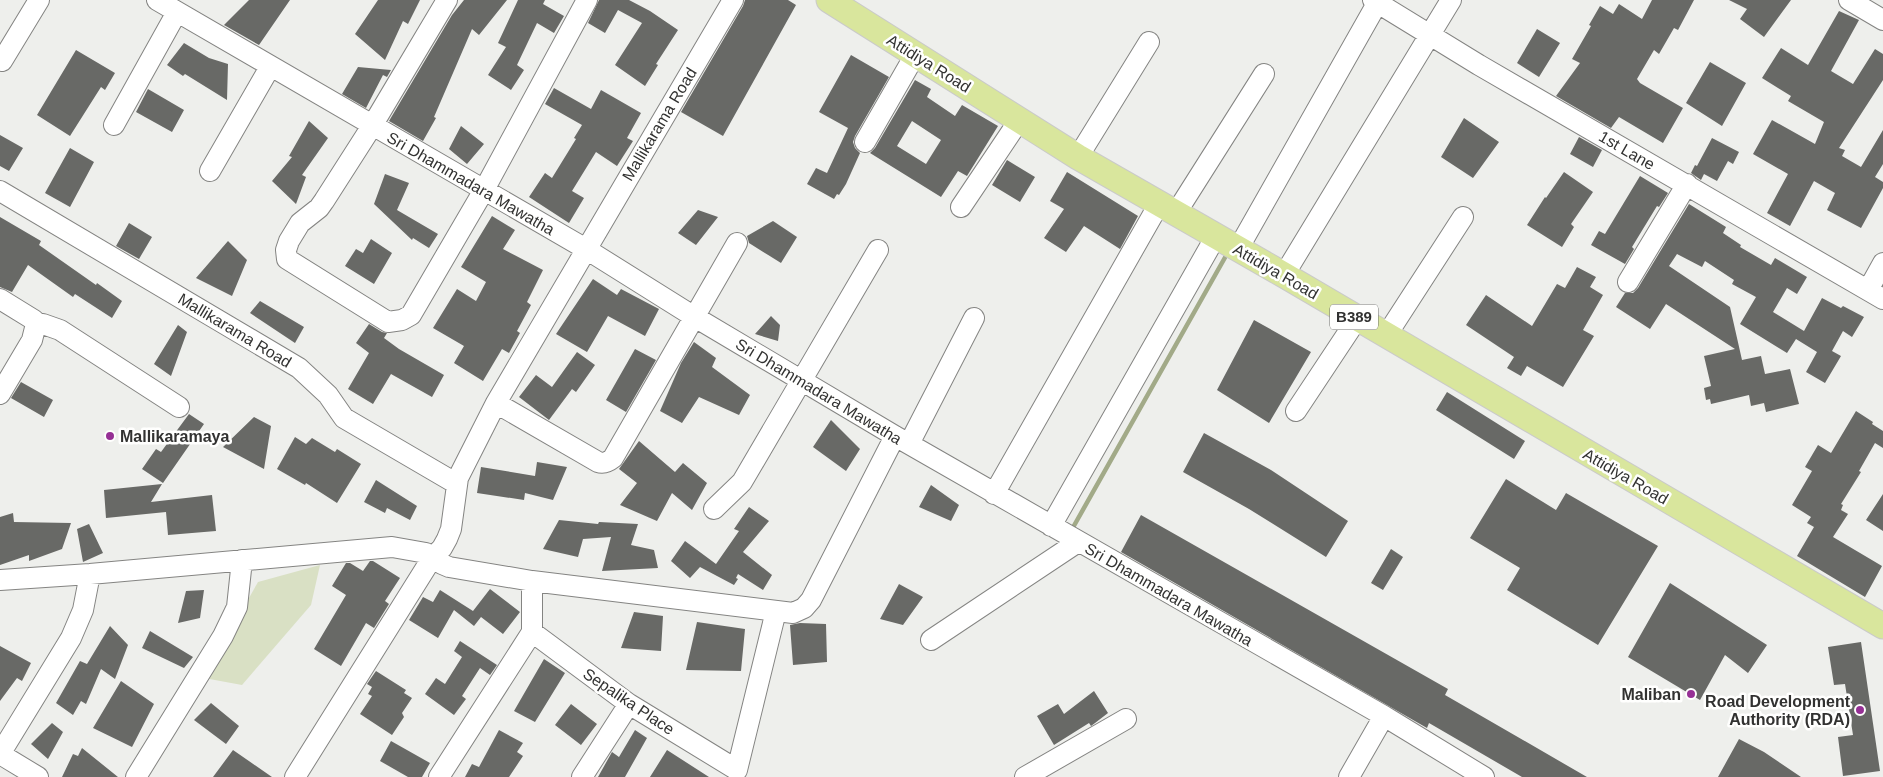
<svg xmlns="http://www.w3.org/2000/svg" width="1883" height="777" font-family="Arial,sans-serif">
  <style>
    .green { fill: #d9e0c4 }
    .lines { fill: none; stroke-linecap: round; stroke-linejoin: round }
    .stream { stroke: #a2aa88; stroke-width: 4.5 }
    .building { fill: #686966; fill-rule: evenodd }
    .minor-casing { stroke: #848482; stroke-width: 22 }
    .major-casing { stroke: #cacac9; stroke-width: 27 }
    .minor { stroke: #fff; stroke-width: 20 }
    .major { stroke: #d9e69d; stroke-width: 25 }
    .poi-dot { fill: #963095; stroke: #fffffe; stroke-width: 2 }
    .labels { text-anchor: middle; stroke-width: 5; stroke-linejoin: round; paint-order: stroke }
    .shield { fill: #fffffe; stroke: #70706e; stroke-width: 1 }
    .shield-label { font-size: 15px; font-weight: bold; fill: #323231 }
    .street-label { font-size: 16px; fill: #323231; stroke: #fffffe }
    .poi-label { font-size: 16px; font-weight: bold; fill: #323231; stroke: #fffffe; text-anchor: end }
  </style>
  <rect width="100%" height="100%" fill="#eeefec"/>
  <path class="green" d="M320 565 311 605 242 685 204 678 258 582Z"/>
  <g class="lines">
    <path class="stream" d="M1071 531 1227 254"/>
  </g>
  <path class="building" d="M249 0H290L259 45 224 25Z
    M378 0H420L408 24 403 21 385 60 355 34Z
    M464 0H507L479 35 472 29 434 117 436 118 423 141 389 121 452 15Z
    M518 0H545L543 4 564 16 554 33 537 23 517 65 524 70 511 90 488 75 506 47 498 43Z
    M599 0H629L650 11 678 30 656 64 658 65 645 86 615 65 642 23 618 10 605 33 588 23Z
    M745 0H788L796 5 723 136 681 112 743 6Z
    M1652 0H1694L1678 30 1674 28 1659 54 1654 50 1637 79 1640 83 1683 108 1663 143 1619 117 1611 128 1556 96 1580 63 1572 59 1591 26 1589 25 1600 6 1613 14 1619 4 1642 19Z
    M1729 0H1791L1764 37 1740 19 1747 9Z
    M1839 11 1859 20 1831 71 1853 84 1875 49 1883 54V80L1839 148 1845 150 1842 156 1861 167 1883 130V164L1875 177 1883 182V188L1861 228 1827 210 1835 193 1814 181 1790 226 1767 213 1788 174 1753 154 1772 120 1815 144 1824 122 1788 101 1791 96 1762 78 1781 48 1808 65Z
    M1537 29 1560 43 1539 77 1517 63Z
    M184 43 209 58 228 64 227 100 185 74 183 76 167 65Z
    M76 50 115 73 105 90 101 87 70 136 37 115Z
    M851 55 889 77 855 136 853 142 855 148 860 153 846 184 839 195 837 194 834 199 807 184 816 168 827 173 848 128 819 112Z
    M1710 62 1746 83 1722 126 1686 103Z
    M358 67 391 70 387 77 383 75 366 108 342 94Z
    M915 80 931 89 927 97 955 116 962 105 998 126 967 176 958 171 941 197 870 153 875 148ZM912 121 941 140 926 164 897 146Z
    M554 88 591 109 601 90 641 113 627 138 633 141 617 166 596 152 572 191 584 198 569 223 529 197 545 173 552 178 576 139 574 138 582 125 545 104Z
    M148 89 184 110 172 132 136 112Z
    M1464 118 1499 142 1473 178 1441 157Z
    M309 121 328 138 302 175 306 177 296 204 272 181 292 157 289 156Z
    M461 126 484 144 467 164 449 149Z
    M0 135 23 148 9 171 0 166Z
    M1579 137 1602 150 1593 167 1570 154Z
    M1712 138 1739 152 1733 164 1728 161 1717 181 1704 174 1701 180 1691 173 1695 165 1697 166Z
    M70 148 94 162 70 207 45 193Z
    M1007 160 1035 177 1020 202 992 185Z
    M1067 172 1138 216 1120 249 1084 226 1066 252 1044 238 1064 209 1050 201Z
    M1564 172 1593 192 1571 224 1574 227 1562 247 1527 225 1545 197 1546 198Z
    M385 174 409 183 397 210 438 234 429 248 413 238 412 240 374 204Z
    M1640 176 1668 193 1659 207 1657 206 1632 247 1634 249 1625 264 1591 245 1599 231 1605 234Z
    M1689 204 1726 227 1723 233 1741 245 1740 247 1771 265 1775 258 1807 277 1797 294 1787 288 1773 312 1804 331 1822 298 1841 308 1843 306 1864 317 1852 337 1843 331 1832 351 1841 356 1825 383 1806 372 1817 352 1796 339 1787 353 1740 324 1756 297 1732 284 1734 280 1705 261 1702 267 1677 254 1669 266 1730 307 1742 360 1761 356 1765 374 1790 369 1799 404 1766 412 1764 403 1751 406 1749 395 1711 404 1710 399 1706 400 1704 388 1711 386 1704 356 1735 349 1666 304 1650 329 1616 307 1625 293H1633L1638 288Z
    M698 210 718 217 696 245 678 233Z
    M492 216 515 230 503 249 543 270 527 302 531 305 517 331 520 333 509 353 502 349 483 381 454 363 464 346 433 328 457 289 476 301 486 282 461 267Z
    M0 217 41 241 39 245 96 285 97 283 122 301 112 318 75 294 73 297 28 265 12 292 0 287Z
    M773 221 797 237 781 263 749 243 747 236Z
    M129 223 152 237 139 259 116 246Z
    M371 239 392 253 374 284 345 266 356 249 363 253Z
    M228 241 247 260 232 296 196 278Z
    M1577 267 1596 277 1590 287 1603 295 1583 330 1594 336 1563 387 1527 366 1521 376 1507 368 1514 357 1466 325 1486 295 1532 326 1557 284 1565 288Z
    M593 279 617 295 621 289 659 309 645 336 608 316 587 352 556 334Z
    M260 301 304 327 295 343 250 313Z
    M771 316 780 325 778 341 755 334Z
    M1254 320 1311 352 1269 423 1217 390Z
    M369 324 382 332 387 333 384 338 399 349 444 375 432 397 391 374 373 404 348 389 369 353 356 343Z
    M178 325 187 332 171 376 154 364Z
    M694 342 716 358 712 367 750 395 739 415 699 397 682 423 660 411 681 363Z
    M635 349 656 360 626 412 606 400Z
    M577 352 595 365 576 392 572 389 549 420 519 397 536 375 552 387Z
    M21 382 53 400 44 417 11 398Z
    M1447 392 1525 441 1514 459 1436 410Z
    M1856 411 1873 422 1872 424 1883 431V448L1875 443 1859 471 1861 472 1841 504 1843 505 1841 510 1848 514 1833 537 1882 566 1865 597 1797 556 1814 527 1807 523 1811 517 1792 505 1812 471 1805 467 1818 445 1831 453Z
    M189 414 204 424 163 483 142 469 156 449 161 452Z
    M254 417 271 426 264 469 223 447Z
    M831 420 860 449 846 471 813 447Z
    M1204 433 1271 470 1348 521 1326 557 1249 509 1183 472Z
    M295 437 306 444 312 438 335 452 337 449 361 464 337 503 306 483 305 485 277 469Z
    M639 441 675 472 683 463 707 483 692 510 672 493 657 521 620 505 637 483 619 469Z
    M537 462 567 467 553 500 525 493 524 500 477 493 481 467 535 476Z
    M1506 479 1556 510 1566 493 1658 546 1598 645 1507 590 1520 568 1470 538Z
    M376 480 417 506 410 520 387 508 385 513 364 502Z
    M162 484 151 502 212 495 216 531 168 535 166 512 106 518 104 490Z
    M931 485 959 505 951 521 919 507Z
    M1883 494V531L1866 520Z
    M749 507 769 521 743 552 772 575 763 590 738 574 736 578 738 579 734 585 700 567 690 578 671 561 685 541 716 564 739 531 734 529Z
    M13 513 14 522 71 523 62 549 29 561V555L0 565V517Z
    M1141 515 1448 689 1445 695 1587 777H1522L1429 723 1427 728 1121 552Z
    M559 520 598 524 599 522 638 524 631 545 654 550 658 568 602 571 611 537 583 539 578 557 543 549Z
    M89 524 103 553 83 562 77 529Z
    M1391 549 1403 557 1383 590 1371 583Z
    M370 561H373L400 578 385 601 389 604 374 628 366 623 341 666 314 649 346 595 332 586 346 563H350L363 571Z
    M1670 583 1767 645 1748 673 1725 655 1700 700 1628 657Z
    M899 584 923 597 903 625 880 619Z
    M490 589 520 612 503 634 481 617 474 626 454 610 438 638 409 620 423 597 433 602 440 590 473 611Z
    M204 590 200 618 178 623 186 591Z
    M634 612 663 616 661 651 621 648Z
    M697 622 745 629 741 671 686 670Z
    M800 623 826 624 827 662 793 665 790 625Z
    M110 626 128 645 115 679 101 669 86 704 81 701 73 715 56 703 80 661 87 664Z
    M150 631 193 657 184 668 142 648Z
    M460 641 497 665 490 675 480 668 462 696 466 699 454 715 425 694 436 678 445 684 462 657 454 651Z
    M1861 642 1880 771 1843 776 1838 737 1853 735 1845 684 1834 685 1828 647Z
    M0 646 31 663 22 681 17 678 0 701Z
    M544 659 565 673 535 722 514 711Z
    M376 671 406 690 404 693 412 698 402 713 404 717 392 735 360 714 372 696 368 694 372 687 367 684Z
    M121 681 154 704 132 747 93 728Z
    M1094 691 1108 713 1095 723 1091 726 1089 723 1054 745 1037 716 1058 704 1064 714Z
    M211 703 239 726 226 744 194 720Z
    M571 704 597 724 581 745 555 725Z
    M52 723 63 732 48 759 31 744Z
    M499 730 523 743 517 752 523 756 509 777H465L472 764 479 767Z
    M635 730 647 738 625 777H598L612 752 619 757Z
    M1739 739 1764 752 1801 777H1718Z
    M391 741 430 763 422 777H408L380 761Z
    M82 748 118 777H62L73 754 78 756Z
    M233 750 272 777H213Z
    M667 750 709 777H650Z"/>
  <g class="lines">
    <defs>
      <path id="minor" d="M157 0 586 249 693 316 895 436 1384 716 1484 777
        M447 0 372 126 324 201 319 208 300 223 289 241 286 250 287 259 388 322 402 320 411 315 484 190 587 0
        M1373 0 1479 65 1883 299
        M1849 0 1883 20
        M2 61 39 0
        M114 125 177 12
        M865 142 915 55
        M1078 157 1149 42
        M210 171 270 67
        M0 191 299 368 328 395 344 418 457 484
        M961 207 1020 119
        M1176 213 1264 74
        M1238 249 1379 0
        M1284 275 1451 0
        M1628 282 1687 184
        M1868 290 1883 263
        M0 299 34 320 36 324
        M36 324H43L60 330 179 407
        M1386 336 1463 217
        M0 394 32 340 36 324
        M496 403 598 462C604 464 608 462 613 458L737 243
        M1296 411 1357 319
        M909 444 974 318
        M994 494 1159 204
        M714 509 742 482 878 250
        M1051 526 1216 236
        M0 580 90 574 392 547 426 553 442 564 449 567 532 581 793 613 804 608 811 600 895 436
        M532 581V632
        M931 640 1078 542
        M0 754 71 638 83 610 90 574
        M0 754 38 777
        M136 777 223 636 237 607 242 560
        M295 777 432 558 442 548 447 539 451 529 458 478 496 403 733 0
        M439 777 532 632 629 704 737 770 776 611
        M582 777 629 704
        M1025 777 1126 719
        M1349 777 1384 716"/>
      <path id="major" d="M829 0 1078 157 1284 275 1883 626"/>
    </defs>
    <use href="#minor" class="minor-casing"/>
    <use href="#major" class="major-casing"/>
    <use href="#minor" class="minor"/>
    <use href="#major" class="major"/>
  </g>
  <g class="poi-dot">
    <circle cx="110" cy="436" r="5"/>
    <circle cx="1691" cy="694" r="5"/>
    <circle cx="1860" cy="710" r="5"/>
  </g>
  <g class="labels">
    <rect class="shield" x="1330" y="304.5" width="48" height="25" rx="4"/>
    <g class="shield-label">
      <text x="1354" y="322">B389</text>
    </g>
    <g class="street-label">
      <text transform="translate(929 63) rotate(32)" y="6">Attidiya Road</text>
      <text transform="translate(659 124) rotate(-59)" y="6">Mallikarama Road</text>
      <text transform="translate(1627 150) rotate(30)" y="6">1st Lane</text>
      <text transform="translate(471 183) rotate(30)" y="6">Sri Dhammadara Mawatha</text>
      <text transform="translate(1276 271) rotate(30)" y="6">Attidiya Road</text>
      <text transform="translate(235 330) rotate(31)" y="6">Mallikarama Road</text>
      <text transform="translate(819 391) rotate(31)" y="6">Sri Dhammadara Mawatha</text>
      <text transform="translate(1626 476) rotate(30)" y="6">Attidiya Road</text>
      <text transform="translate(1169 594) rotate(30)" y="6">Sri Dhammadara Mawatha</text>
      <text transform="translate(629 701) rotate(34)" y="6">Sepalika Place</text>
    </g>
    <g class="poi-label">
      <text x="120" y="442" text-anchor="start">Mallikaramaya</text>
      <text x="1681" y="700">Maliban</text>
      <text x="1850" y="707">Road Development<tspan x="1850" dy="18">Authority (RDA)</tspan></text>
    </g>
  </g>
</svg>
